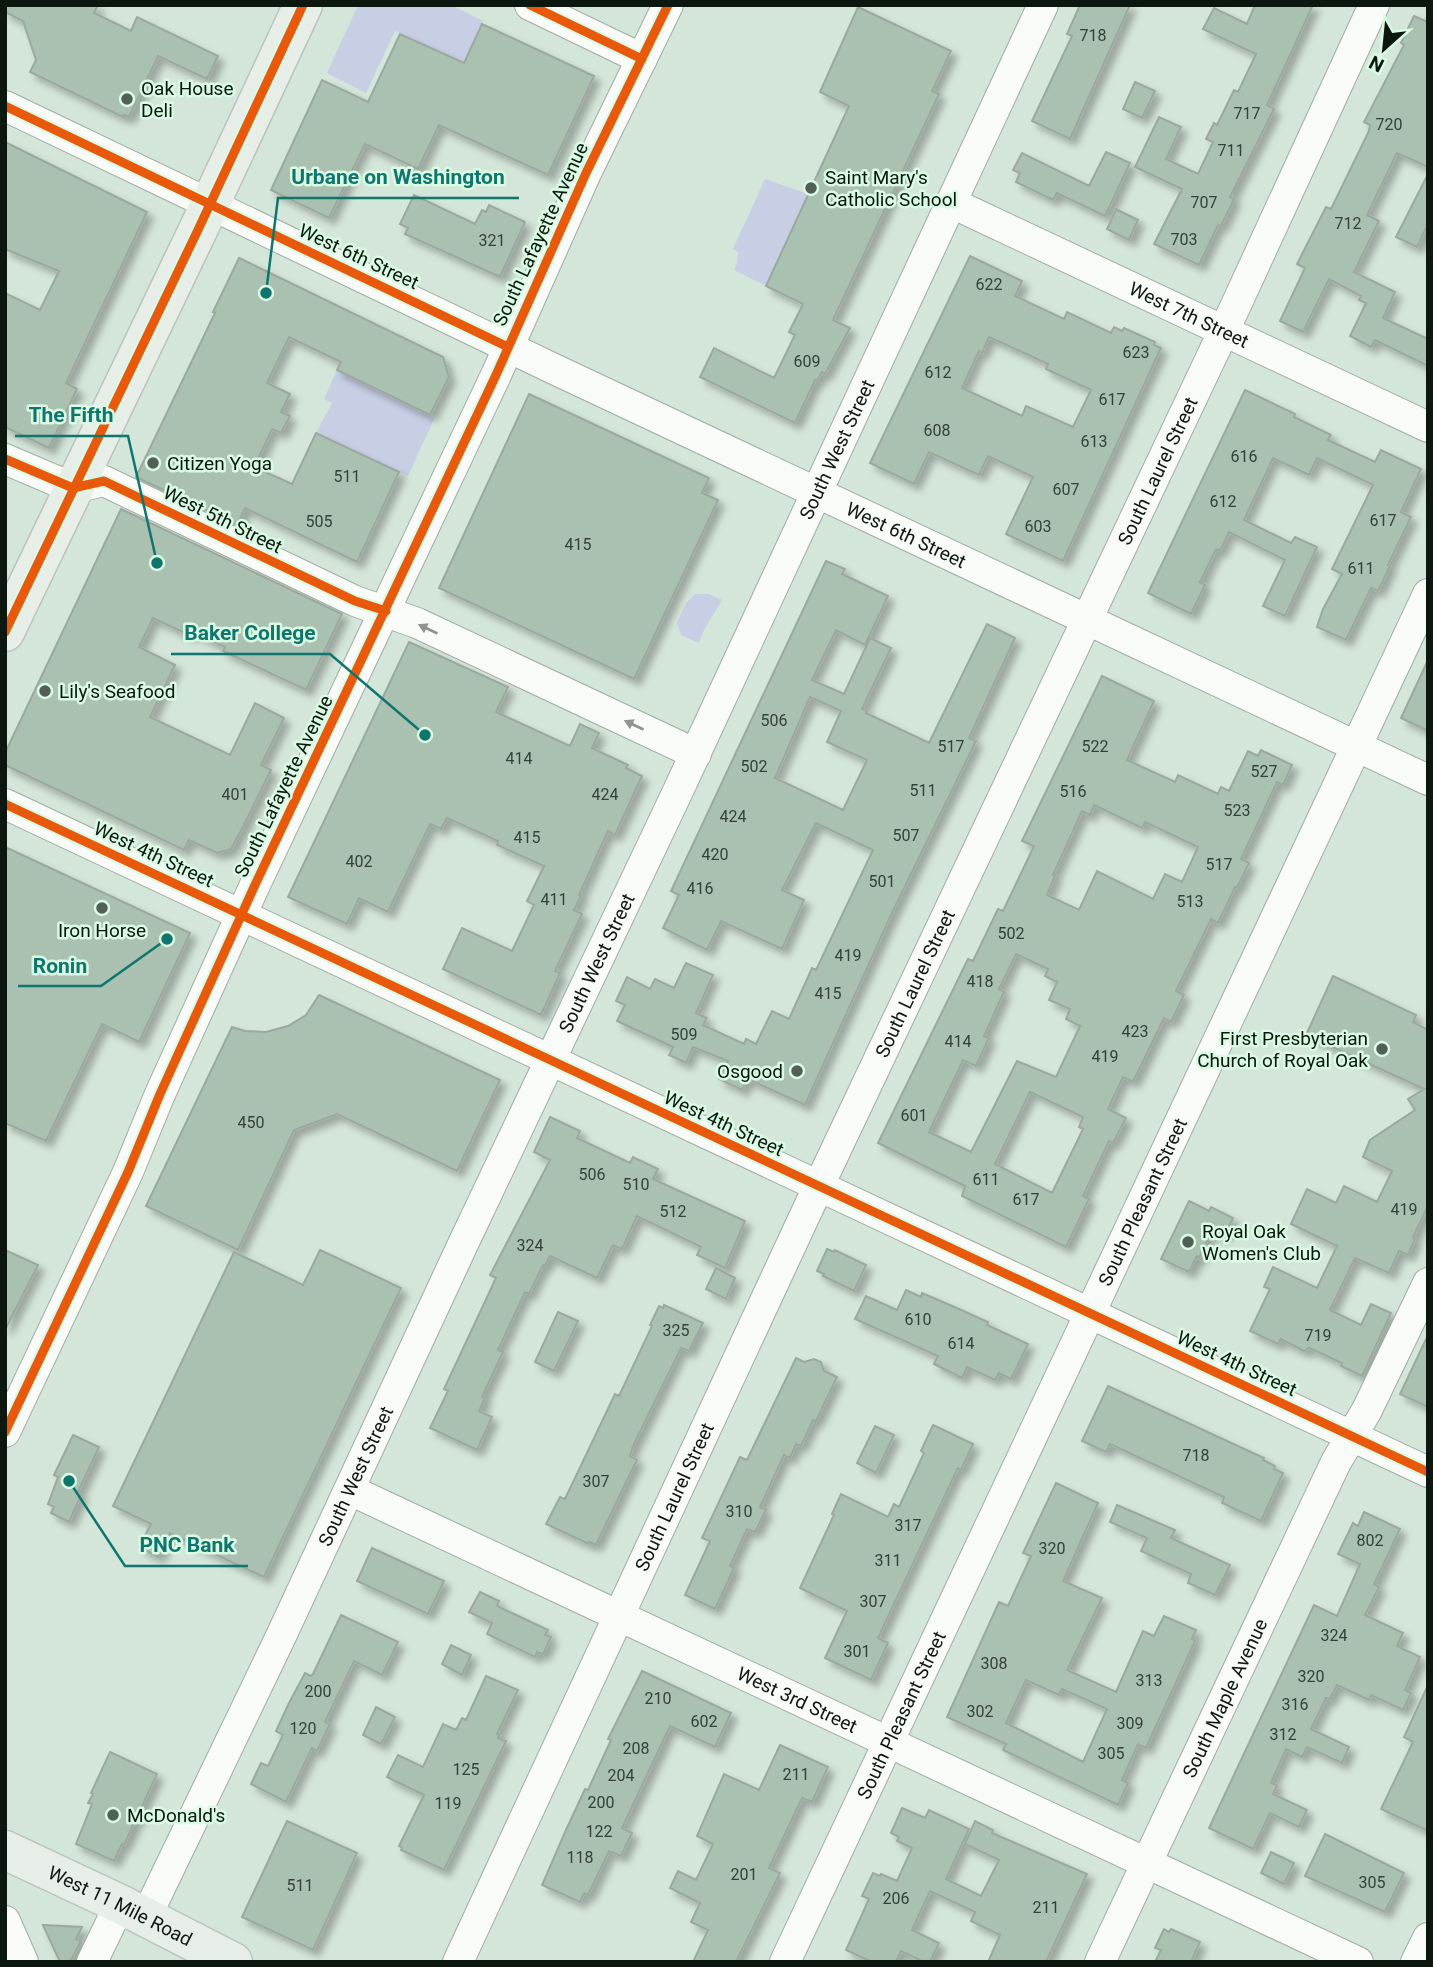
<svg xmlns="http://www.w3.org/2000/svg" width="1433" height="1967" font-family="Roboto,sans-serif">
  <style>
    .green { fill: #c7cfe5 }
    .building { fill: #aac0b1; stroke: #9ba89f; stroke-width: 2; fill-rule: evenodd; filter: url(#shadow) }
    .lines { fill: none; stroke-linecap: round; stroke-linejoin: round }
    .minor-casing { stroke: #9faca3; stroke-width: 32 }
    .major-casing { stroke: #bac3bd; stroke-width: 41 }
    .minor { stroke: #f9fbf9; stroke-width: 30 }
    .major { stroke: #e7eee8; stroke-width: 38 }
    .cycleway-casing { stroke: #dafae4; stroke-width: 13 }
    .cycleway { stroke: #e8590c; stroke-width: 9 }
    .oneway { fill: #8e9490 }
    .poi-dot { fill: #515f56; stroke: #dafae4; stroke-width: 2.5 }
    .labels { text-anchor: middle; stroke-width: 5; stroke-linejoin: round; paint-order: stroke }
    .number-label { font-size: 16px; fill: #334138 }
    .poi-label { font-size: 19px; fill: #0b170f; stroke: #dafae4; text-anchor: start }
    .street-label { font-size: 19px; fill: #0b170f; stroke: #dafae4 }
    .leader { fill: none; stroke: #0f766e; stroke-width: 2.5 }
    .callout-dot { fill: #0f766e; stroke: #dafae4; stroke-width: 2.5 }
    .callout-label { font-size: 21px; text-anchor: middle; font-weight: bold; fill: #0f766e; stroke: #dafae4; stroke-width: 5; stroke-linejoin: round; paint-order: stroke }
  </style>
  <defs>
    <filter id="shadow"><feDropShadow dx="6" dy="6" stdDeviation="3.5" flood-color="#0004"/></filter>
  </defs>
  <rect width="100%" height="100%" fill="#d4e5d9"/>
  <path class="green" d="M358 5H451L483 21 464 63 395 31 366 93 327 73Z
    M765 179 808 194 766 286 734 270 737 263 738 252 733 249Z
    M337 370 430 415 434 419 408 476 316 433 332 403 324 399Z
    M695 594H709L722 600 704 630 699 643 681 635 677 623 686 603Z"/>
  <path class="building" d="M5 5H98L94 13 131 31 137 17 218 56 207 79 158 56 129 117 124 115 123 117 30 72 36 60 23 21 5 12Z
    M1080 5H1130L1070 139 1032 121 1072 36 1067 34Z
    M1255 5H1313L1267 105 1274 109 1230 197 1234 199 1221 226 1218 225 1199 265 1154 244 1182 189 1135 167 1159 117 1181 127 1166 159 1198 174 1213 142 1206 139 1214 123 1217 125 1234 90 1238 92 1256 54 1203 29 1214 8 1247 24Z
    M858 7 951 51 932 91 939 94 833 320 850 328 825 374 822 372 817 381 815 380 795 423 700 377 714 348 774 378 795 335 789 332 803 304 766 286 849 106 820 92Z
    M1414 16 1428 22V167L1397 153 1367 215 1379 221 1354 272 1395 292 1383 318 1428 339V366L1375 340 1371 347 1350 336 1366 303 1359 300 1361 296 1329 279 1303 332 1280 321 1305 268 1297 264 1326 207 1331 209 1369 131 1370 125 1364 122 1404 45 1401 43Z
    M482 24 594 76 548 175 439 125 418 169 365 144 329 218 271 190 322 80 368 102 400 34 464 63Z
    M1135 82 1155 91 1142 118 1123 109Z
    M5 142 147 212 66 383 77 389 49 448 5 427V293L40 310 59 271 5 249Z
    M1106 152 1130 163 1105 216 1057 193 1053 200 1016 182 1020 173 1013 170 1022 153 1089 186Z
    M1428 174V224L1417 247 1396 237Z
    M414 195 475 224 482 210 486 212 489 205 525 222 500 277 405 234 408 228 400 224Z
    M1116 209 1138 220 1129 240 1107 229Z
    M970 256 1022 281 1015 296 1064 319 1067 312 1111 333 1114 327 1122 331 1124 328 1155 342 1154 345 1161 348 1063 561 1006 534 1033 477 988 456 979 475 929 452 914 484 870 463ZM989 337 1048 364 1046 369 1091 390 1073 427 1026 406 1022 416 962 388 979 351 982 353Z
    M239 258 443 357 449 377 430 415 337 370 341 362 289 337 267 383 290 394 281 412 290 416 281 433 272 429 254 467 292 484 316 433 399 472 357 562 245 508 237 525 136 477 215 313 213 312Z
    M1245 390 1295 414 1294 417 1331 435 1328 440 1375 462 1381 450 1421 469 1401 512 1411 517 1388 565 1390 566 1378 591 1371 588 1346 640 1317 627 1323 609 1342 574 1332 569 1373 485 1317 458 1309 475 1273 458 1244 520 1291 543 1295 537 1317 547 1285 616 1263 606 1285 560 1229 532 1220 551 1216 549 1200 582 1205 585 1191 614 1148 593Z
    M529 394 709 478 702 493 718 500 634 679 439 588Z
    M121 509 342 614 306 690 223 651 225 647 191 631 189 635 153 618 139 647 175 665 150 717 230 755 255 703 284 718 261 765 271 770 245 823 231 849 217 853 189 840 184 850 5 765V753Z
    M826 561 845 569 842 574 888 596 865 645 836 630 812 680 844 694 870 638 891 648 862 709 867 711 866 713 929 743 987 624 1015 638 969 738 976 741 891 915 805 1105 748 1079 742 1090 719 1079 728 1061 693 1047 686 1063 669 1055 673 1047 617 1021 625 1005 616 1001 627 977 650 989 655 979 674 988 686 963 713 975 696 1013 707 1018 703 1025 744 1044 746 1039 756 1044 772 1011 789 1019 812 968 816 970 873 850 816 823 782 890 804 900 782 949 721 921 707 950 663 928 679 895 671 891ZM810 697 841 711 827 742 867 760 843 810 775 778Z
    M409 642 508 687 496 712 570 746 580 724 599 733 592 748 628 765 626 768 642 776 615 835 608 831 579 895 581 896 574 910 582 914 555 971 560 973 541 1015 443 969 462 928 512 951 534 905 527 901 544 866 497 845 498 841 447 818 441 829 430 824 388 912 359 898 347 924 288 897Z
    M1428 660V731L1401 718Z
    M1102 676 1154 701 1127 760 1175 782 1178 775 1218 794 1221 787 1229 791 1248 751 1258 756 1261 750 1292 765 1283 785 1277 782 1241 859 1249 863 1237 888 1235 887 1218 923 1211 919 1176 991 1184 995 1171 1022 1164 1018 1133 1082 1123 1077 1108 1109 1126 1118 1113 1143 1109 1141 1083 1196 1089 1199 1066 1247 962 1196 965 1186 878 1143 968 959 973 961 998 909 1003 911 1034 846 1022 841ZM1094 805 1142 828 1145 822 1198 847 1182 882 1165 874 1153 899 1097 871 1079 910 1047 895 1055 876 1053 875 1082 811 1090 815ZM1016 954 1048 969 1045 976 1057 982 1049 1000 1070 1009 1066 1019 1080 1026 1056 1077 1017 1061 971 1152 929 1132 963 1060 976 1066 989 1038 984 1036 1004 992 999 989ZM1030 1092 1083 1117 1079 1127 1083 1129 1052 1193 995 1164Z
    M5 847 190 933 139 1042 102 1024 46 1141 5 1123Z
    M1333 976 1416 1015 1413 1022 1428 1030V1206L1413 1237 1415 1239 1408 1255 1399 1251 1389 1273 1355 1258 1330 1310 1361 1325 1371 1304 1391 1313 1362 1376 1341 1366 1342 1363 1309 1348 1304 1351 1281 1339 1278 1344 1250 1331 1270 1289 1264 1287 1273 1267 1317 1288 1337 1246 1291 1224 1307 1189 1336 1203 1344 1186 1377 1202 1392 1171 1363 1157 1370 1140 1415 1110 1408 1099 1424 1089 1306 1035Z
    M319 995 500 1080 457 1171 337 1114 294 1130 238 1250 146 1206 232 1027 245 1031 266 1032 288 1026 306 1015Z
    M550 1117 580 1131 577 1138 630 1163 633 1157 658 1169 653 1179 745 1221 725 1268 697 1255 701 1247 637 1216 622 1249 613 1245 597 1278 550 1256 545 1266 543 1265 529 1294 525 1292 498 1350 503 1352 482 1397 485 1398 479 1411 492 1417 477 1450 430 1428 448 1391 444 1389 496 1278 490 1275 550 1160 534 1152Z
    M1189 1201 1209 1211 1211 1207 1233 1218 1224 1236 1212 1230 1199 1258 1197 1256 1189 1272 1161 1259Z
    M827 1249 834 1252 835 1250 866 1265 854 1291 823 1276 824 1274 817 1271Z
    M5 1250 38 1265 5 1330Z
    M320 1250 401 1288 264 1577 170 1533 158 1557 139 1547 151 1524 113 1506 234 1252 303 1285Z
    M716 1268 735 1278 726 1299 706 1289Z
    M906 1290 921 1297 922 1293 959 1309 988 1322 987 1325 1028 1344 1011 1379 999 1373 995 1380 967 1367 962 1378 934 1364 938 1356 855 1319 866 1296 897 1310Z
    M664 1305 703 1323 689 1351 681 1348 633 1446 630 1456 637 1460 630 1474 596 1545 590 1542 589 1544 546 1524 560 1497 565 1499 615 1394 619 1396 652 1326 650 1325 659 1306 663 1308Z
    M558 1312 578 1321 554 1371 535 1362Z
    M1428 1335V1407L1400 1394Z
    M796 1358 804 1362 814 1359 821 1362 824 1371 837 1377 816 1421 813 1420 801 1446 796 1444 790 1458 784 1455 760 1507 766 1510 755 1532 747 1529 730 1566 734 1568 715 1609 685 1595 710 1541 702 1538 740 1457 747 1460Z
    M1108 1386 1264 1458 1263 1460 1275 1466 1274 1469 1283 1473 1261 1521 1222 1503 1224 1497 1110 1444 1106 1452 1082 1441Z
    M933 1425 973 1444 961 1470 958 1468 948 1489 878 1638 888 1643 871 1680 825 1658 847 1611 800 1588 834 1515 832 1514 841 1494 888 1517 894 1504 899 1507 924 1453 921 1451Z
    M875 1426 894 1435 876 1473 857 1463Z
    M73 1435 99 1447 77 1494 81 1495 69 1522 51 1513 54 1507 48 1504 58 1477 54 1475Z
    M1056 1483 1098 1503 1063 1581 1102 1598 1067 1670 1116 1692 1143 1631 1154 1636 1164 1616 1196 1630 1192 1639 1195 1641 1146 1748 1138 1744 1122 1780 1128 1783 1118 1805 1003 1750 1006 1744 947 1717 999 1602 1008 1606 1031 1556 1023 1553ZM1026 1680 1059 1695 1062 1689 1107 1709 1083 1762 1006 1723Z
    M1117 1505 1175 1530 1171 1538 1230 1565 1215 1595 1188 1583 1191 1574 1141 1551 1147 1538 1110 1522Z
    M1364 1512 1400 1529 1374 1584 1379 1587 1365 1615 1403 1633 1397 1646 1420 1657 1405 1690 1411 1693 1403 1710 1371 1695 1369 1700 1337 1685 1330 1699 1326 1698 1311 1729 1349 1747 1342 1763 1307 1747 1302 1757 1286 1749 1271 1783 1277 1785 1273 1794 1307 1810 1299 1827 1270 1813 1253 1849 1209 1828 1314 1605 1337 1616 1360 1564 1338 1554 1353 1523 1358 1526Z
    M372 1548 444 1581 428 1614 357 1581Z
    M480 1592 499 1601 497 1606 548 1630 545 1635 551 1637 543 1654 537 1652 535 1657 487 1634 492 1623 469 1612Z
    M341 1615 398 1642 382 1675 354 1661 325 1722 330 1724 317 1751 312 1748 286 1802 251 1784 261 1763 268 1766 283 1735 276 1731 288 1705 305 1673 311 1676 313 1674Z
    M451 1645 471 1655 462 1675 442 1664Z
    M642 1671 731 1713 715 1747 670 1726 622 1828 632 1833 621 1856 609 1851 588 1895 584 1893 580 1902 542 1885 566 1830 585 1789 588 1790 611 1740 608 1739Z
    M486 1676 518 1690 497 1734 500 1735 498 1738 506 1741 444 1870 401 1850 402 1848 399 1846 424 1795 387 1777 398 1755 423 1767 443 1724 456 1730 462 1718 466 1720Z
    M1428 1685V1831L1381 1809 1413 1742 1404 1737Z
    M376 1707 395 1717 381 1744 363 1735Z
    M780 1745 828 1767 812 1802 802 1798 769 1868 780 1873 736 1962H693L708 1930 691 1922 700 1903 670 1888 678 1871 696 1880 713 1844 697 1836 724 1774 759 1790Z
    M110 1752 157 1774 124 1845 122 1844 114 1861 76 1844 92 1804 88 1803 93 1794 91 1793Z
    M902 1808 925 1818 929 1810 969 1829 946 1879 981 1896 999 1860 965 1844 975 1821 993 1830 992 1833 1087 1874 1046 1962H988L1000 1935 971 1921 975 1912 930 1891 912 1930 939 1943 930 1962H924L901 1951 896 1962H872L846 1950 869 1899 862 1896 873 1873 880 1876 881 1874 897 1881 912 1848 897 1841 899 1837 891 1833Z
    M287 1821 357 1853 313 1950 242 1917Z
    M1325 1834 1404 1873 1385 1912 1305 1876Z
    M1271 1852 1294 1863 1284 1884 1261 1873Z
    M43 1925 82 1927 76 1939 81 1941 70 1962H60Z
    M1164 1929 1169 1932 1171 1929 1200 1942 1191 1962H1155L1161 1950 1155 1948Z"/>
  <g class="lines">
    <defs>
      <g id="minor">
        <path d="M530 5 642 59"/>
        <path id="s1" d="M5 106 554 369 1428 780"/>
        <path id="s2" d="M952 203 1428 427"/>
        <path d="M5 459 73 488 104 481 355 601 417 623 696 754"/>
        <path d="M5 804 1428 1472"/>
        <path d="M5 1432 128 1172 160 1094 254 887 496 375 586 173 668 5"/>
        <path id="s3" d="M350 1490 1358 1962"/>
        <path id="s4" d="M146 1917 282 1634 463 1244 678 791 1043 5"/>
        <path d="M5 1921 23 1962"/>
        <path d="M92 1962 120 1904"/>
        <path id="s5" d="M458 1962 806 1213 1236 305 1374 5"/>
        <path id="s6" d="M785 1962 1428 594"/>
        <path id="s7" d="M1100 1962 1336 1462 1367 1410 1428 1283"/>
        <path d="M1416 1962 1428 1938"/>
      </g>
      <g id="major">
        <path d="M5 632 197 232 303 5"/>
        <path id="s8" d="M5 1850 120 1904 233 1962"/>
      </g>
    </defs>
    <use href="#minor" class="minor-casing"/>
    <use href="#major" class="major-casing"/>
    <use href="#minor" class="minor"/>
    <use href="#major" class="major"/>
    <defs>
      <path id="cycleway" d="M530 5 642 59
        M5 106 508 347
        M5 459 73 488 104 481 355 601 386 611
        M5 632 197 232 303 5
        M5 804 1428 1472
        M5 1432 128 1172 160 1094 254 887 496 375 586 173 668 5"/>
    </defs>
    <use href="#cycleway" class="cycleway-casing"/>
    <use href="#cycleway" class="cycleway"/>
  </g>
  <defs><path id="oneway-solid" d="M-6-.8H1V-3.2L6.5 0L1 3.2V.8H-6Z" transform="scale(1.75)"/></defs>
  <g class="oneway">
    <use href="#oneway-solid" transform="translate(428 629) rotate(-155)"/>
    <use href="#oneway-solid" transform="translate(634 725) rotate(-155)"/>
  </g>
  <g class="poi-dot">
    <circle cx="127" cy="99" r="7"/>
    <circle cx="811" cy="188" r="7"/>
    <circle cx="153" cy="463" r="7"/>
    <circle cx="45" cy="691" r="7"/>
    <circle cx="102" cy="908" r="7"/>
    <circle cx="1382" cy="1049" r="7"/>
    <circle cx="797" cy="1071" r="7"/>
    <circle cx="1188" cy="1242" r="7"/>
    <circle cx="113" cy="1815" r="7"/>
  </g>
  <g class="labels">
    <g class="number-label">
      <text x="1093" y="41">718</text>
      <text x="1247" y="119">717</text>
      <text x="1389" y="130">720</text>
      <text x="1231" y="156">711</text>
      <text x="1204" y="208">707</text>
      <text x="1348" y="229">712</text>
      <text x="1184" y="245">703</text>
      <text x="492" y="246">321</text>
      <text x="989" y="290">622</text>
      <text x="1136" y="358">623</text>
      <text x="807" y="367">609</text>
      <text x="938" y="378">612</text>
      <text x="1112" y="405">617</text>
      <text x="937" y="436">608</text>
      <text x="1094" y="447">613</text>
      <text x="1244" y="462">616</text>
      <text x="347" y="482">511</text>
      <text x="1066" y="495">607</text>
      <text x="1223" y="507">612</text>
      <text x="1383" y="526">617</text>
      <text x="319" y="527">505</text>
      <text x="1038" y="532">603</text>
      <text x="578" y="550">415</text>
      <text x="1361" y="574">611</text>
      <text x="774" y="726">506</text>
      <text x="951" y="752">517</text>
      <text x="1095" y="752">522</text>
      <text x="519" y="764">414</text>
      <text x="754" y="772">502</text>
      <text x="1264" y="777">527</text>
      <text x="923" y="796">511</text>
      <text x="1073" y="797">516</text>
      <text x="235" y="800">401</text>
      <text x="605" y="800">424</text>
      <text x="1237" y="816">523</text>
      <text x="733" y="822">424</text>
      <text x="906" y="841">507</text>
      <text x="527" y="843">415</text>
      <text x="715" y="860">420</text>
      <text x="359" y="867">402</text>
      <text x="1219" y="870">517</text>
      <text x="882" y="887">501</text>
      <text x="700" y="894">416</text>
      <text x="554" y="905">411</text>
      <text x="1190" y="907">513</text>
      <text x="1011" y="939">502</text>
      <text x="848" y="961">419</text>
      <text x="980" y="987">418</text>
      <text x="828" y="999">415</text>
      <text x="1135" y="1037">423</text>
      <text x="684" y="1040">509</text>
      <text x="958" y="1047">414</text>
      <text x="1105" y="1062">419</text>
      <text x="914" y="1121">601</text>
      <text x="251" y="1128">450</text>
      <text x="592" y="1180">506</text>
      <text x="986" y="1185">611</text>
      <text x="636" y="1190">510</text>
      <text x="1026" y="1205">617</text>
      <text x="1404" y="1215">419</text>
      <text x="673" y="1217">512</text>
      <text x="530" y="1251">324</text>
      <text x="918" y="1325">610</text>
      <text x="676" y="1336">325</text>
      <text x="1318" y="1341">719</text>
      <text x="961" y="1349">614</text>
      <text x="1196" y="1461">718</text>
      <text x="596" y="1487">307</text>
      <text x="739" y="1517">310</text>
      <text x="908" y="1531">317</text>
      <text x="1370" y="1546">802</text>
      <text x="1052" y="1554">320</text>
      <text x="888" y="1566">311</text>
      <text x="873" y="1607">307</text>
      <text x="1334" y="1641">324</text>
      <text x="857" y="1657">301</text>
      <text x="994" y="1669">308</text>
      <text x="1311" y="1682">320</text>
      <text x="1149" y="1686">313</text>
      <text x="318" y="1697">200</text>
      <text x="658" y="1704">210</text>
      <text x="1295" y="1710">316</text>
      <text x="980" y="1717">302</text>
      <text x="704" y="1727">602</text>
      <text x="1130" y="1729">309</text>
      <text x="303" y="1734">120</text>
      <text x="1283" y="1740">312</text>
      <text x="636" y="1754">208</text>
      <text x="1111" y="1759">305</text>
      <text x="466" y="1775">125</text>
      <text x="796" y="1780">211</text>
      <text x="621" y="1781">204</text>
      <text x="601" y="1808">200</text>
      <text x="448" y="1809">119</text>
      <text x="599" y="1837">122</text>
      <text x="580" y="1863">118</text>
      <text x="744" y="1880">201</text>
      <text x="1372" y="1888">305</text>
      <text x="300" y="1891">511</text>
      <text x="896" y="1904">206</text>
      <text x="1046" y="1913">211</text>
    </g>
    <g class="poi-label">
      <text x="141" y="95">Oak House<tspan x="141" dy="22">Deli</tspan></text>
      <text x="825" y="184">Saint Mary's<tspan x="825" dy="22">Catholic School</tspan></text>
      <text x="167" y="470">Citizen Yoga</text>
      <text x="59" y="698">Lily's Seafood</text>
      <text x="102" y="937" text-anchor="middle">Iron Horse</text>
      <text x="1368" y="1045" text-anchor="end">First Presbyterian<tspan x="1368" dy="22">Church of Royal Oak</tspan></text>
      <text x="783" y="1078" text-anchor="end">Osgood</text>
      <text x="1202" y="1238">Royal Oak<tspan x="1202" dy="22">Women's Club</tspan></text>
      <text x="127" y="1822">McDonald's</text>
    </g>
    <g class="street-label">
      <text transform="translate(540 234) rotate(-65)" y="7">South Lafayette Avenue</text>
      <text transform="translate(359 256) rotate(25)" y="7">West 6th Street</text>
      <text dy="7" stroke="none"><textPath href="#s2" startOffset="262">West 7th Street</textPath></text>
      <text dy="7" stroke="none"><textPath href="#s4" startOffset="1622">South West Street</textPath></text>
      <text dy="7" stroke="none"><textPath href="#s5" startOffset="1647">South Laurel Street</textPath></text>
      <text transform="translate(223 519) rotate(26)" y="7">West 5th Street</text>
      <text dy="7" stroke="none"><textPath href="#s1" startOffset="998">West 6th Street</textPath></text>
      <text transform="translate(283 786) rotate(-64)" y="7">South Lafayette Avenue</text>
      <text transform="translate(154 854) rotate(25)" y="7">West 4th Street</text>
      <text dy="7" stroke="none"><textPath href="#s4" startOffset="1055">South West Street</textPath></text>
      <text dy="7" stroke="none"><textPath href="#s5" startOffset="1080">South Laurel Street</textPath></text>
      <text transform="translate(724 1123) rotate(25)" y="7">West 4th Street</text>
      <text dy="7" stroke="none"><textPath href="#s6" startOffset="840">South Pleasant Street</textPath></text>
      <text transform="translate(1237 1363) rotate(25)" y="7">West 4th Street</text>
      <text dy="7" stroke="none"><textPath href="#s4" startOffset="488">South West Street</textPath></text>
      <text dy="7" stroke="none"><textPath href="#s5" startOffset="513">South Laurel Street</textPath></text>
      <text dy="7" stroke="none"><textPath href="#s7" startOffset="292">South Maple Avenue</textPath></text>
      <text dy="7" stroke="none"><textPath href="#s3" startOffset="494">West 3rd Street</textPath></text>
      <text dy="7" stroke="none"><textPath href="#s6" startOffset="273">South Pleasant Street</textPath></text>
      <text dy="7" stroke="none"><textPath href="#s8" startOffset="128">West 11 Mile Road</textPath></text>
    </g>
  </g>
  <path class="leader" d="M266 293L278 198H519M157 563L128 436H15M425 735L330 654H171M167 939L101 986H18M69 1481L125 1566H248"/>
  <g class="callout-dot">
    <circle cx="266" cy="293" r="7"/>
    <circle cx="157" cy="563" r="7"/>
    <circle cx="425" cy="735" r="7"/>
    <circle cx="167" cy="939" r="7"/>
    <circle cx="69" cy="1481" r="7"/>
  </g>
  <g class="callout-label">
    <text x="398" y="184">Urbane on Washington</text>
    <text x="71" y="422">The Fifth</text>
    <text x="250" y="640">Baker College</text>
    <text x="60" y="973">Ronin</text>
    <text x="187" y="1552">PNC Bank</text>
  </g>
  <rect width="1433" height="1967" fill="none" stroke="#0b170f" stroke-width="14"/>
  <g transform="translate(1384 49) rotate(207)" stroke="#dafae4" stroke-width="5" paint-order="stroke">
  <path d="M0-5L12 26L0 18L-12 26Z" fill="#0b170f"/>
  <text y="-10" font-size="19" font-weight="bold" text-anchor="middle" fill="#0b170f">N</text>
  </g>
</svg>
